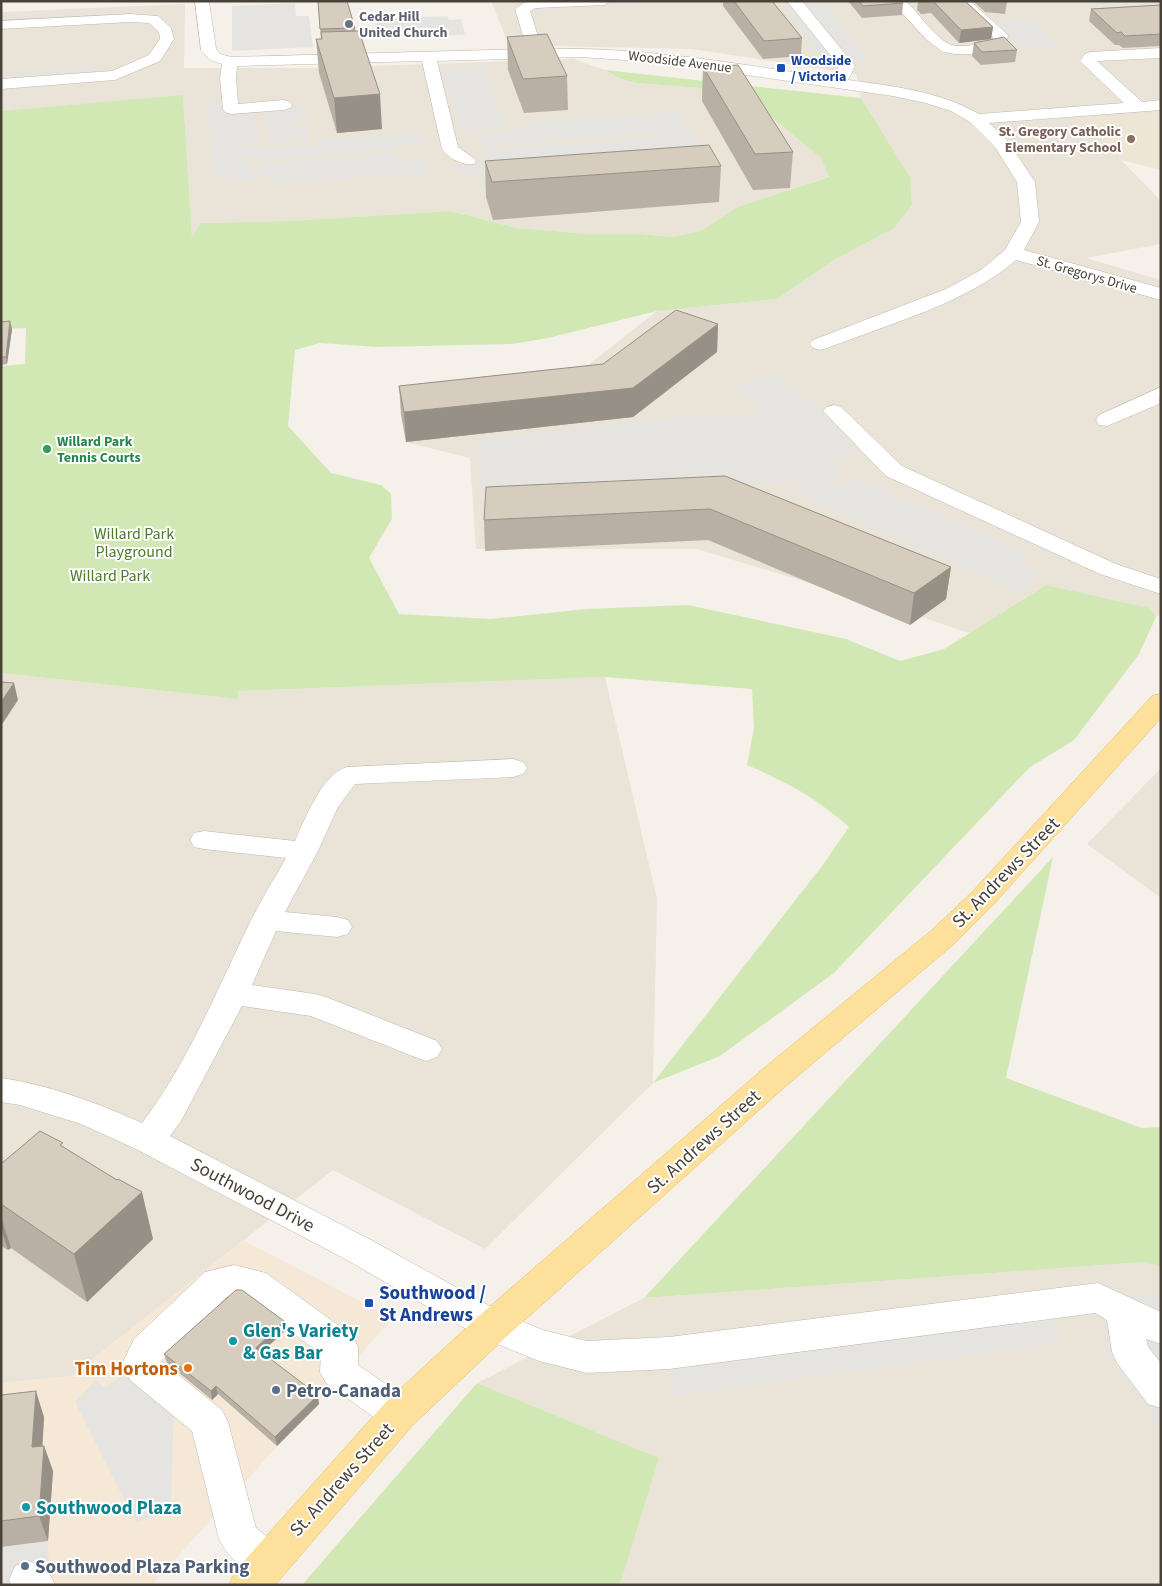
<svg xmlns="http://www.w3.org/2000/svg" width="1162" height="1586" font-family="'Source Sans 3',sans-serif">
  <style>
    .residential { fill: #e9e3d8 }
    .commercial { fill: #f6e8d6 }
    .education { fill: #eee6d4 }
    .green { fill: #d1e8b4 }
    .parking { fill: #e6e4e1 }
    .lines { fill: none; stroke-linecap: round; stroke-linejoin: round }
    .minor-casing { stroke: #c0b9ac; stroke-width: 1 }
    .major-casing { stroke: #e3be6a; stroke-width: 1 }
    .minor { fill: #fff; fill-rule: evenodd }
    .major { fill: #fde09b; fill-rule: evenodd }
    .wall { fill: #b8b0a4 }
    .shaded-wall { fill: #969086 }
    .building { fill: #d6cdbf; stroke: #969086 }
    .worship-dot { fill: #6b7280; stroke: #fff; stroke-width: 2 }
    .transit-dot { fill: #1a4fb4; stroke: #fff; stroke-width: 2 }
    .education-dot { fill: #8d6e63; stroke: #fff; stroke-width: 2 }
    .leisure-dot { fill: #2e9e5b; stroke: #fff; stroke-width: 2 }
    .culture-dot { fill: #0f9aa8; stroke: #fff; stroke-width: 2 }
    .food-dot { fill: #e8710a; stroke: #fff; stroke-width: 2 }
    .service-dot { fill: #5c6f8a; stroke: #fff; stroke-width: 2 }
    .labels { text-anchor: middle; stroke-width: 4; stroke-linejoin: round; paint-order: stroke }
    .far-worship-label { font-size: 14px; font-weight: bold; fill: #5b616d; stroke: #fff; text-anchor: start }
    .far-transit-label { font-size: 14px; font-weight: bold; fill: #164399; stroke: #fff; text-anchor: start }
    .far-street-label { font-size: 14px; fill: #494238; stroke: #fff }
    .far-education-label { font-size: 14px; font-weight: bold; fill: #785e54; stroke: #fff; text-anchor: end }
    .far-leisure-label { font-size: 14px; font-weight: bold; fill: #27864d; stroke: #fff; text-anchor: start }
    .park-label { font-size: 16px; fill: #4a7b2b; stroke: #fff }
    .near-street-label { font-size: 19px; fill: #494238; stroke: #fff }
    .near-transit-label { font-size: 19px; font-weight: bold; fill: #164399; stroke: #fff; text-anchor: start }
    .near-culture-label { font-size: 19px; font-weight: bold; fill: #0d838f; stroke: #fff; text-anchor: start }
    .near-food-label { font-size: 19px; font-weight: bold; fill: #c56008; stroke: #fff; text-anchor: end }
    .near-service-label { font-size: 19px; font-weight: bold; fill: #4e5e75; stroke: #fff; text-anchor: start }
  </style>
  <rect width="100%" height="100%" fill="#f5f1ea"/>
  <path class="residential" d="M491 1H1161V113L1081 119 1161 201V244L1086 258 1161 280V613L1156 617 1150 608 1046 585 969 633 913 614 697 549H476L470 458 409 443 402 407 582 370 657 311 777 299 836 259 894 228 910 177 861 98 856 74 692 49 509 45Z
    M185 4 184 68H310L573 59 605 70 621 79 637 83 699 88 769 115 822 159 830 176 740 206 700 231 672 237 641 234H588L517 228 450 211 289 221 202 223 192 238 183 96 1 111V12Z
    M1 673 239 699 238 691 605 677 657 899 653 1083 485 1249 333 1170 71 1376 1 1383Z
    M1161 768V898L1087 844Z
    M1145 1262 1161 1267V1585H620L659 1458 477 1383 644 1298Z"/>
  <path class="commercial" d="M243 1240 393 1318 152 1585H1V1383L71 1376Z"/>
  <path class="education" d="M1161 113V170L1121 160 1081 119Z"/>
  <path class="green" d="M605 70 861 98 910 177 912 205 894 228 836 259 777 299 657 311 548 338 512 344 377 347 320 343 295 350 288 426 331 473 381 485 391 494 392 519 369 558 399 614 491 619 586 609 688 605 846 639 900 661 944 649 1046 585 1150 608 1156 617 1139 654 1074 740 1029 768 834 973 720 1056 653 1083 822 866 849 827C815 797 788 783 747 765L754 728 752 689 605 677 238 691 239 699 1 673V366L25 364 26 328 1 329V111L183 95 192 237 201 223 289 221 450 211 517 228 588 234H641L672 237 700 231 740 206 829 177 822 159 769 115 699 88 637 83 621 79Z
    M1053 857 1006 1078 1142 1128 1161 1127V1267L1145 1262 644 1298Z
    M477 1383 659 1458 620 1585H302Z"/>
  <path class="parking" d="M528 1H655L650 2 651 4 531 10Z
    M1119 1H1161V13H1103L1091 3Z
    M295 3 296 16H309L313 47 232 51V6Z
    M824 4 869 62 827 64 783 6Z
    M116 11V15L1 20V16Z
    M447 16 449 20 461 19 465 35 373 37 377 35 375 23H383V19Z
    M1019 18 1022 21 1032 20 1062 49 1016 50 994 20Z
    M95 66V71L1 77V73Z
    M483 67 508 128 462 131 440 69Z
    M230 97 232 115 255 113 260 142 244 143V149L317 145V140L421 133 424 145 396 146 395 150 265 161V156L244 158 247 170H262L263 164 393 154 394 160 425 158 426 172 272 184 270 177 250 178 240 182 211 170 223 165 212 166 207 99Z
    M304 107 308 121 296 122 298 129 306 128 309 140 272 143 264 110Z
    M679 112 712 172 505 187 447 167 464 160 521 174 485 161 482 150 664 137 662 133 482 146 478 133 531 128 528 122Z
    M778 374 821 409 858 455 841 457 833 482 847 487 858 479 1029 554 1018 563 1038 571 1022 594 794 492 806 483 795 480 784 485 772 482 504 501 503 489 481 491 476 440 666 419 684 413 719 417 759 411 731 384Z
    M1135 1291 1161 1299V1431L1104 1348Z
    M1043 1305 1062 1342 671 1396 669 1353Z
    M126 1372 174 1410 171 1501 165 1512 136 1523 75 1402 96 1380 105 1388Z
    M48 1541 49 1585H1V1547Z"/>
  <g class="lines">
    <defs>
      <path id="minor" d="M195 1H209L216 49 220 54 231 57 527 49 515 9 527 1H611L604 5 536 8 530 11 542 49C640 46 737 64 833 78L839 66 787 1H802L855 66 848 80C892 86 939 91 979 114L1124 103 1083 64 1080 61 1085 54 1090 52 1161 48V58L1097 61 1142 102 1161 100V110L989 123 1007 140 1035 182 1039 222 1024 250 1161 288V300L1016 260C963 305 891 323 827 348L820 350 813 348 810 344 813 340 946 289 981 270 1005 250 1021 222 1017 182 995 147 970 122 951 111 926 103 893 96 656 62 580 57 437 61 458 147 476 160 474 164C463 166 448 158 442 149L422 61 237 66 236 78 238 104 284 100 290 102 292 105 290 108 284 110 231 114 225 112 223 109 220 78 222 64 210 60 201 50Z
        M891 1H906C918 13 935 37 949 44 961 49 980 44 993 41V37L954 1H970L1006 33 1008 36 1005 47 971 54H955L943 52 927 40Z
        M130 14 158 16 171 28 174 39 160 61 115 80 1 89V79L112 71 149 55 160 39 159 32 149 23 130 22 1 29V21Z
        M1161 387 1159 404 1107 426 1099 425 1096 420 1099 415Z
        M834 405 841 407 902 466 1116 564 1161 579V594L1100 574 886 476 827 415 823 411 827 407Z
        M513 759 523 762 527 768 523 774 513 777 355 784 338 807 318 851 285 912 337 917 348 920 352 927 348 934 337 937 276 931 252 985 315 994 326 997 437 1041 442 1049 437 1057 426 1061 415 1057 311 1016 242 1006 181 1121 170 1136 371 1240 506 1315 543 1330 587 1341 669 1337 1098 1283 1161 1312V1344L1146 1339 1148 1347 1161 1363V1408L1148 1404 1117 1363 1112 1352 1107 1320 1095 1313 669 1369 587 1373 539 1361 480 1337 347 1260 136 1149 81 1124 20 1105 1 1102V1078C50 1085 97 1103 142 1123 187 1064 218 988 250 922 261 900 274 879 286 858L204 849 194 847 190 840 194 833 204 831 295 841C305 819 322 774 347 767Z
        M234 1265 266 1273 353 1336 358 1347V1365L412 1402 418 1414 412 1426 399 1431 386 1426 326 1383 320 1372 321 1354 244 1297 228 1296 161 1361 222 1410 228 1422 256 1528 282 1548 288 1561 282 1574 268 1580C248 1572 228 1559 219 1539L192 1431 130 1380 124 1369V1360L134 1339 205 1272Z
        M29 1561C44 1566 49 1570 55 1585H11L9 1580 15 1566Z"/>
      <path id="major" d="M1161 694V718L993 905 954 944 786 1086 506 1337 412 1426 275 1585H229L235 1571 386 1402 480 1315 764 1068 932 930 973 891 1152 696Z"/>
    </defs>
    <use href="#minor" class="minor-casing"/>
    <use href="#major" class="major-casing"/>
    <use href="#minor" class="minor"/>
    <use href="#major" class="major"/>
  </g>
  <path class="wall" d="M318 1 355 28 382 129 337 133 319 73 316 39H321Z
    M723 1H772L802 38 801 56 763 59 723 6Z
    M848 1H901L903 3 902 15 862 18Z
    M918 1H965L993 27 991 39 959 43 931 13 921 14 917 10Z
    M973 1H1006L1007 2 1005 14 985 12Z
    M1161 5V46L1123 48 1119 45H1115L1089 21 1091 9Z
    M507 37 567 76 568 110 524 113 508 70Z
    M974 43 1017 50 1015 62 981 65 972 56Z
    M703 67 793 152 790 188 753 190 702 101Z
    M485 161 721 166 719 202 493 220 486 197Z
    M1 322 12 329 7 364 1 365Z
    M718 324 717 352 633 417 406 442 401 415 399 386 603 364Z
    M725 476 951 567 946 599 910 625 708 540 485 551 484 520Z
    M64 1148 153 1239 87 1302 11 1248 8 1250 1 1246V1164Z
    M286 1330 262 1352 319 1404 277 1446 218 1394 212 1400 167 1363 164 1354Z
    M1 1395 44 1417 42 1446H44L53 1471 48 1541 1 1547Z"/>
  <path class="shaded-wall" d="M993 27 991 39 959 43 961 30Z
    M380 94 382 129 337 133 334 98Z
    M10 321 12 329 7 364 6 357Z
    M718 324 717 352 633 417 406 442 404 412 633 388Z
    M951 567 946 599 910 625 914 593Z
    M14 683 18 700 1 726V702Z
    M142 1192 153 1239 87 1302 74 1254Z
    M1 1217 11 1248 8 1250 1 1229Z
    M284 1321 286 1330 257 1356 256 1348Z
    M216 1386 218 1394 212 1400 211 1391Z
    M36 1391 44 1417 41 1472 32 1447Z
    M318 1395 319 1404 277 1446 275 1437Z
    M44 1446 53 1471 48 1541 39 1516Z"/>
  <path class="building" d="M318 1H347L355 28 320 29Z
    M734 1H772L802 38 764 41Z
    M859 1H901L903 3 863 6Z
    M922 1H965L993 27 961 30 933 1 922 2Z
    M1161 5V34L1125 36 1121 32 1117 33 1091 9Z
    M359 31 380 94 334 98 316 39H322L321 32Z
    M547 34 567 76 523 79 507 37Z
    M1004 37 1017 50 982 52 974 43Z
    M738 65 793 152 755 154 703 67Z
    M709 145 721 166 492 182 485 161Z
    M676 310 718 324 633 388 404 412 399 386 603 364Z
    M10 321 6 357H1V322Z
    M725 476 951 567 914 593 710 509 484 520 486 487Z
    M1 682 14 683 1 702Z
    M40 1131 63 1143 60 1145 117 1180 118 1179 142 1192 74 1254 1 1204V1164Z
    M236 1290H242L284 1321 256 1348 318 1395 275 1437 216 1386 211 1391 164 1354Z
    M36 1391 32 1447 44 1446 39 1516 1 1521V1395Z"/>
  <circle class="worship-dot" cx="349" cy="24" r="5"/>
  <g class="transit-dot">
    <rect x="776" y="63" width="10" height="10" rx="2.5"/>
    <rect x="364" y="1298" width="10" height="10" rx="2.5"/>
  </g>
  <circle class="education-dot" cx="1131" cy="139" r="5"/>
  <circle class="leisure-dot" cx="47" cy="449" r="5"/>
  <g class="culture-dot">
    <circle cx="233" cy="1341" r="5"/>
    <circle cx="26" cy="1507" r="5"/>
  </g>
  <circle class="food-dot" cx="188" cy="1368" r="5"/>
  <g class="service-dot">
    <circle cx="276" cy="1390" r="5"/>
    <circle cx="25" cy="1566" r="5"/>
  </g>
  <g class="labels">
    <g class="far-worship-label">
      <text x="359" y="21">Cedar Hill<tspan x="359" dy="16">United Church</tspan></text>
    </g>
    <g class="far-transit-label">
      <text x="791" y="65">Woodside<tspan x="791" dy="16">/ Victoria</tspan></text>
    </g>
    <g class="far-street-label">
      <text transform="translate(680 61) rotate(7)" y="5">Woodside Avenue</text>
      <text transform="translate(1087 274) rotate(16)" y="5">St. Gregorys Drive</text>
    </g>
    <g class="far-education-label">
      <text x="1121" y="136">St. Gregory Catholic<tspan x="1121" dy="16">Elementary School</tspan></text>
    </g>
    <g class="far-leisure-label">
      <text x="57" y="446">Willard Park<tspan x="57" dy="16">Tennis Courts</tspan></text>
    </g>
    <g class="park-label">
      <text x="134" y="539">Willard Park<tspan x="134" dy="18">Playground</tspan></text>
      <text x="110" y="581">Willard Park</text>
    </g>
    <g class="near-street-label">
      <text transform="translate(1005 872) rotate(-46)" y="7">St. Andrews Street</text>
      <text transform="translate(703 1141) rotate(-42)" y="7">St. Andrews Street</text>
      <text transform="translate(253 1194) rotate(28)" y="7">Southwood Drive</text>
      <text transform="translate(341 1479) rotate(-48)" y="7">St. Andrews Street</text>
    </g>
    <g class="near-transit-label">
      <text x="379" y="1299">Southwood /<tspan x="379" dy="22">St Andrews</tspan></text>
    </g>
    <g class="near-culture-label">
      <text x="243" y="1337">Glen's Variety<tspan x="243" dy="22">&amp; Gas Bar</tspan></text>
      <text x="36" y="1514">Southwood Plaza</text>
    </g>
    <g class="near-food-label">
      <text x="178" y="1375">Tim Hortons</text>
    </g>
    <g class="near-service-label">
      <text x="286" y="1397">Petro-Canada</text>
      <text x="35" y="1573">Southwood Plaza Parking</text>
    </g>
  </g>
  <rect width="1162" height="1586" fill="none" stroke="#494238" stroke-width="5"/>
</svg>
